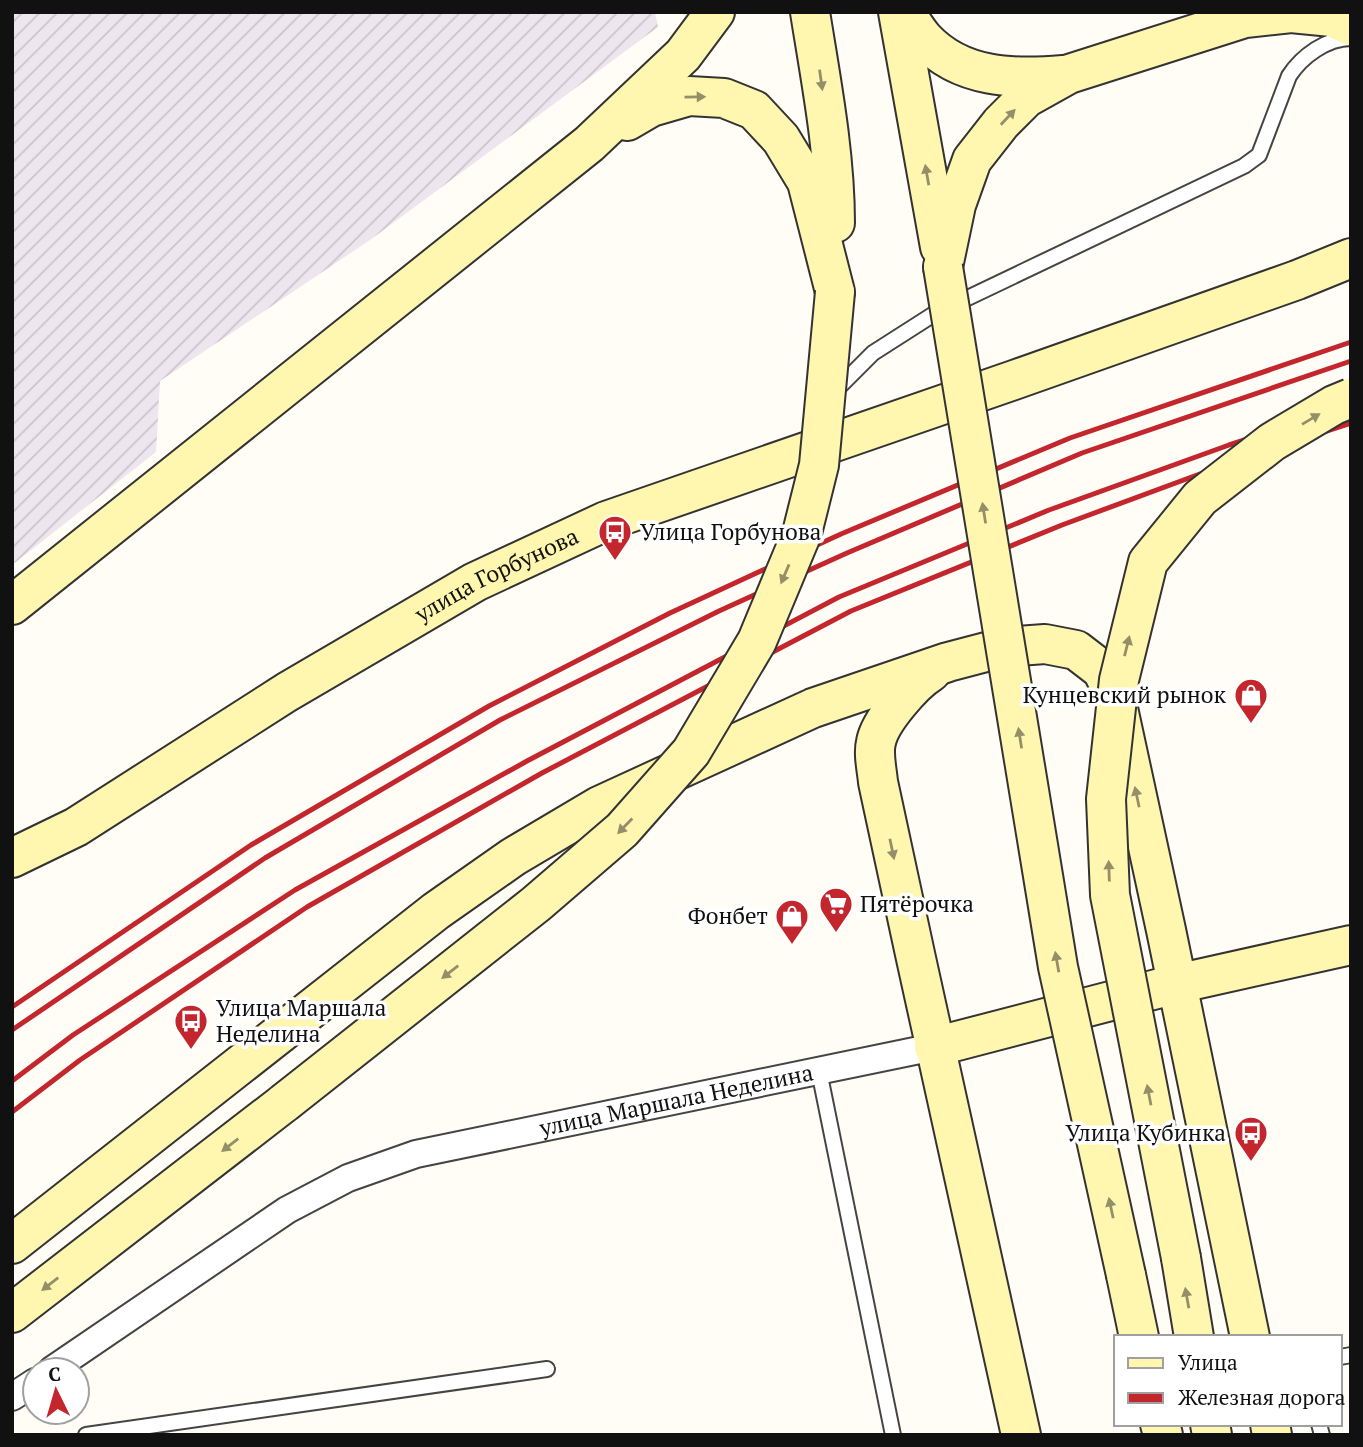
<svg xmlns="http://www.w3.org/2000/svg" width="1363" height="1447" font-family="'PT Serif',serif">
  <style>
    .industrial { fill: url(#industrial-furrows) }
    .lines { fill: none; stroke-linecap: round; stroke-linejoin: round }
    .lane-casing { stroke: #444; stroke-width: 18 }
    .street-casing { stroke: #444; stroke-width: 30 }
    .secondary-casing { stroke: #333; stroke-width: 42 }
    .lane { stroke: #fff; stroke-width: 14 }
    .street { stroke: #fff; stroke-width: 26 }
    .secondary { stroke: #fff6b0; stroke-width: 38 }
    .rail { stroke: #c4262e; stroke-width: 5 }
    .secondary-bridge-casing { stroke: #333; stroke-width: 42; stroke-linecap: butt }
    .secondary-bridge { stroke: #fff6b0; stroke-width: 38 }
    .oneway { fill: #948f68 }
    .labels { text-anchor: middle; stroke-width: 7; stroke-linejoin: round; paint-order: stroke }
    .poi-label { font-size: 23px; fill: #111; stroke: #fff; text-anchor: start }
    .street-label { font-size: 23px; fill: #111; stroke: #fff }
  </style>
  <defs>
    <pattern id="industrial-furrows" width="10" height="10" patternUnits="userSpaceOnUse" patternTransform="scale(1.75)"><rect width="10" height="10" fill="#eee6ef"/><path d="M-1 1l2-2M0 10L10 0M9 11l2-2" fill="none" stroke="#cbc4cc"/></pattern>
  </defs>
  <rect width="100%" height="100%" fill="#fffdf5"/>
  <path class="industrial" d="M12 12H655L658 27 370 240 160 381 156 452 12 565Z"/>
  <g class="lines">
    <defs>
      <path id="lane" d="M834 392 873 353 934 314 1244 166 1259 155 1289 76C1302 56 1327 38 1351 38
        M819 1071 893 1435
        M1340 1357 1351 1355
        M1319 1424 1322 1435
        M86 1435 547 1369"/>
      <g id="street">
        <path id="s1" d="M52 1370 287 1210 348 1178 416 1154 934 1047"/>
        <path d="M12 1397 35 1382"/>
      </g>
      <g id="secondary">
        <path d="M810 12C821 81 835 153 835 223"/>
        <path d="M898 12 940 247"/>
        <path d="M905 12C911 21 917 31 924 39 961 79 1014 79 1063 75"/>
        <path d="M627 121 651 107 689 96 724 98 754 110 781 139 807 182 835 292"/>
        <path d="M943 267 956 205 972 160 1001 123 1026 98 1069 74 1245 18 1291 13 1332 17 1351 26"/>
        <path d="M12 605 589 144 683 55 715 12"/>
        <path d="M931 672C913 683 880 721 876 742 873 754 877 770 878 782 924 1000 974 1217 1021 1435"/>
        <path id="s2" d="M12 858 76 827 287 692 475 582 606 521 1014 380 1297 280 1351 258"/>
        <path d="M934 1047 1176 984 1351 945"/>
        <path d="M12 1244 436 911 513 857 599 806 813 708 948 662 1005 647 1045 644 1076 650 1102 670 1116 699 1166 930 1250 1337"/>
        <path d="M1181 1258 1194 1337"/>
        <path d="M1126 1275 1139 1337"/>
        <path d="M12 1313 284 1103"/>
        <path d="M1160 1424 1163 1435"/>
        <path d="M1210 1424 1212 1435"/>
        <path d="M1270 1424 1272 1435"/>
      </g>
    </defs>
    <use href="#lane" class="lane-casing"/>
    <use href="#street" class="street-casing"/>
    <use href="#secondary" class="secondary-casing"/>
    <use href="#lane" class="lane"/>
    <use href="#street" class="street"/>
    <use href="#secondary" class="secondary"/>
    <path class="rail" d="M12 1007 251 845 489 706 670 613 841 534 1070 438 1351 342
      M12 1030 265 858 500 720 719 611 847 553 1082 453 1351 361
      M12 1081 73 1035 295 890 527 761 839 597 1049 510 1229 445 1351 405
      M12 1112 80 1060 307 907 542 773 851 611 1062 525 1235 461 1351 423"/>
    <defs>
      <path id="secondary-bridge" d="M943 267 1058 967 1126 1275
        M284 1103 536 904 622 830 691 752 757 641 802 533 819 465 835 292
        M1181 1258 1110 895 1106 799 1119 680 1148 562 1200 498 1272 442 1334 405 1351 398"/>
    </defs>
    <use href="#secondary-bridge" class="secondary-bridge-casing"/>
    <use href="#secondary-bridge" class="secondary-bridge"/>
  </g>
  <defs><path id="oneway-solid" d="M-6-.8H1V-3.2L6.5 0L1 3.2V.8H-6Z" transform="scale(1.75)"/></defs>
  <g class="oneway">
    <use href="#oneway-solid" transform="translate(821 80) rotate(82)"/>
    <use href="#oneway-solid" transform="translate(695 97) rotate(-1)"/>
    <use href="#oneway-solid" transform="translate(1008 117) rotate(-47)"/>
    <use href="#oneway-solid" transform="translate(927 175) rotate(-100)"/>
    <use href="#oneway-solid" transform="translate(1311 419) rotate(-31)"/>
    <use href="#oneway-solid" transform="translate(984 513) rotate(-99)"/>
    <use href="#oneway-solid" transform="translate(785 574) rotate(113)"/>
    <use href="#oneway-solid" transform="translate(1127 646) rotate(-76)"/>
    <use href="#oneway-solid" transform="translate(1020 738) rotate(-99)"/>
    <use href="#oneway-solid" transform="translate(1137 797) rotate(-102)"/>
    <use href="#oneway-solid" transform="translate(625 826) rotate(134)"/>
    <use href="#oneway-solid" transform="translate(892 849) rotate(78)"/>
    <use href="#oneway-solid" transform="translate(1109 871) rotate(-92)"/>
    <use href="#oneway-solid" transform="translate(1057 962) rotate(-100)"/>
    <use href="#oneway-solid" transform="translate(450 972) rotate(142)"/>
    <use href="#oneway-solid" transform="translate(1149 1095) rotate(-101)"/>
    <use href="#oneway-solid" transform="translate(230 1145) rotate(142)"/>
    <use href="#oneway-solid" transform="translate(1111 1208) rotate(-102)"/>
    <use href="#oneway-solid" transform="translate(50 1284) rotate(142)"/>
    <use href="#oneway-solid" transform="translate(1187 1298) rotate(-100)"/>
  </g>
  <defs>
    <symbol id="bus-pin" viewBox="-11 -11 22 30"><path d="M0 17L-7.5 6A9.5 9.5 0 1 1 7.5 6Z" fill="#c4262e" stroke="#fff"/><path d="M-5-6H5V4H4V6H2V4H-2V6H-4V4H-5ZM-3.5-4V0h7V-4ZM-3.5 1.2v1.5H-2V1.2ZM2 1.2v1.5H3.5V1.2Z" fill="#fff"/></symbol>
    <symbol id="shop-pin" viewBox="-11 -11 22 30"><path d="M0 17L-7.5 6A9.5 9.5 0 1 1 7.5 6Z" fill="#c4262e" stroke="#fff"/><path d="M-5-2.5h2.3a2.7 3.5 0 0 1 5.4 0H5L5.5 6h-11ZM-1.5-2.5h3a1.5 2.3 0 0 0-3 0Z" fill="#fff"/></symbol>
    <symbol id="supermarket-pin" viewBox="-11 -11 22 30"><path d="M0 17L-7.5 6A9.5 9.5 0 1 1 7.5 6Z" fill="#c4262e" stroke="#fff"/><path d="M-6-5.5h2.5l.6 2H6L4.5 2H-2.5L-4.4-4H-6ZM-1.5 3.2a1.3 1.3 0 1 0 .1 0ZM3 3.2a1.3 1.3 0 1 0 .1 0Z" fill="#fff"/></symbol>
  </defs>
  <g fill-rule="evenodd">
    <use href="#bus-pin" x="596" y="513" width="38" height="52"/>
    <use href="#shop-pin" x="1232" y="676" width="38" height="52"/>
    <use href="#supermarket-pin" x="817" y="885" width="38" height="52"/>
    <use href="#shop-pin" x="773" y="897" width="38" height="52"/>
    <use href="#bus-pin" x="172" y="1002" width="38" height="52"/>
    <use href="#bus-pin" x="1232" y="1114" width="38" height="52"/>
  </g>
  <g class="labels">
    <g class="poi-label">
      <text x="640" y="540">Улица Горбунова</text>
      <text x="1226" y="703" text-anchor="end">Кунцевский рынок</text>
      <text x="860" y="912">Пятёрочка</text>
      <text x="768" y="924" text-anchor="end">Фонбет</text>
      <text x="216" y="1016">Улица Маршала<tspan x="216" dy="26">Неделина</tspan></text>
      <text x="1226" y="1141" text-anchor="end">Улица Кубинка</text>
    </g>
    <g class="street-label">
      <text dy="8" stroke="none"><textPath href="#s2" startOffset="562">улица Горбунова</textPath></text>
      <text dy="8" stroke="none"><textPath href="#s1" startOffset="691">улица Маршала Неделина</textPath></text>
    </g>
  </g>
  <rect width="1363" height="1447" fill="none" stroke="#111111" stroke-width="28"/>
  <rect x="1114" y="1335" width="228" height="91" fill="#ffffff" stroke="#a0a0a0" stroke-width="2"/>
  <rect x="1128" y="1358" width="35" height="10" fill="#fff6b0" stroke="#a0a0a0" stroke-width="2"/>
  <text x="1178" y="1370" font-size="21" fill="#111111">Улица</text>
  <rect x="1128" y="1393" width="35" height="10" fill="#c4262e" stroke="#a0a0a0" stroke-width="2"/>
  <text x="1178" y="1405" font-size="21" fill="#111111">Железная дорога</text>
  <g transform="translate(56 1391) rotate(355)"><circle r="33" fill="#ffffff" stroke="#a0a0a0" stroke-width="2"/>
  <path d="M0-5L12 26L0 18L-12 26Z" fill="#c4262e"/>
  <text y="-10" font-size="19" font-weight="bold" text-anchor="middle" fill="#111111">С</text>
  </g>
</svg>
